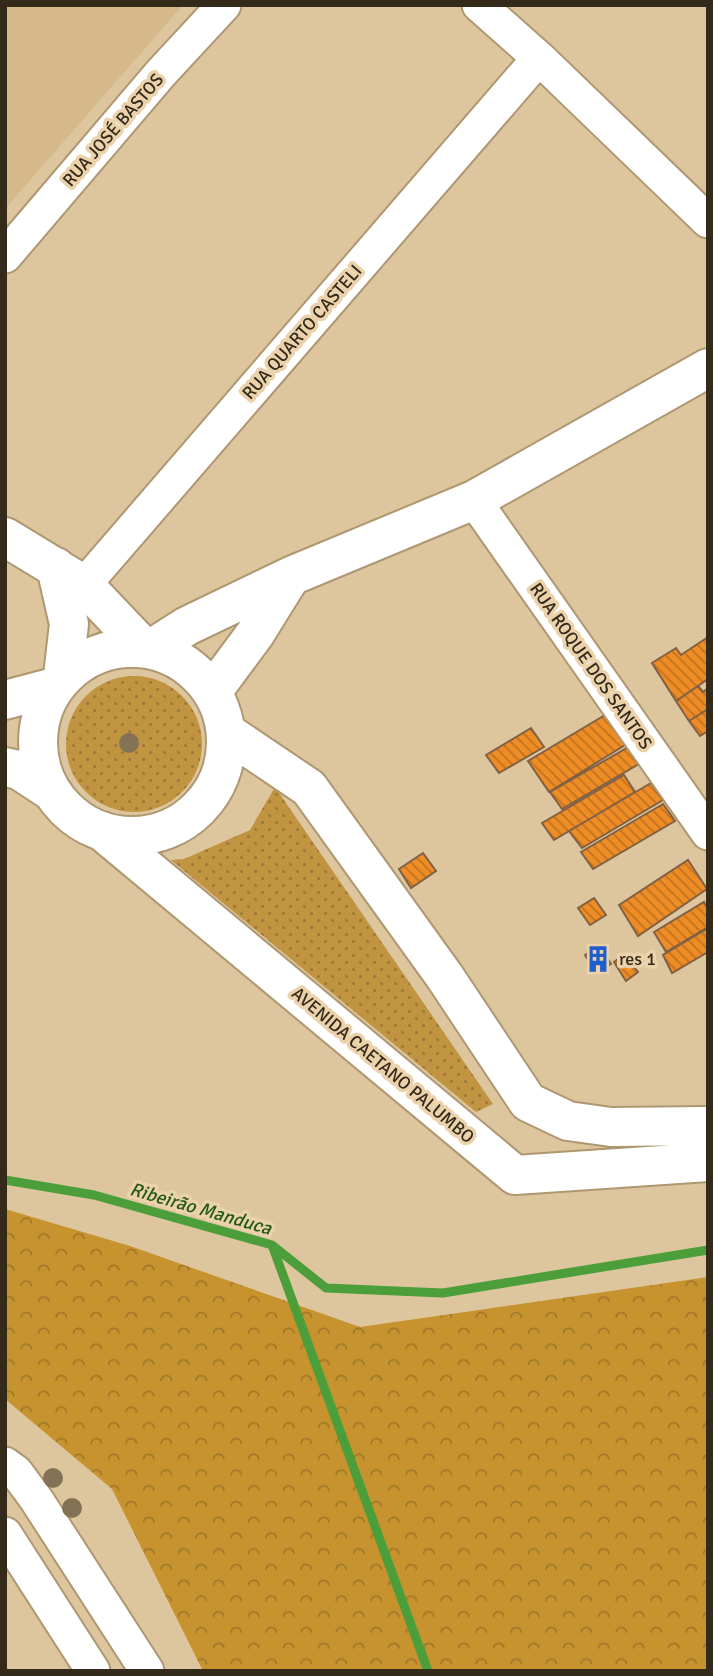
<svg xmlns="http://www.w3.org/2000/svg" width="713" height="1676" font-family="Signika,sans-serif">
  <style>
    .built { fill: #d5b98b }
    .grass { fill: url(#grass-dots) }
    .forest { fill: url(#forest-crowns) }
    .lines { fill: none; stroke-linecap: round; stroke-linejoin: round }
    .stream { stroke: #4b9e3a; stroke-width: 9 }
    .building { fill: url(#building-back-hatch); stroke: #816044; stroke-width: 2 }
    .minor-casing { stroke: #ae9771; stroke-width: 37 }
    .major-casing { stroke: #ae9771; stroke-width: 42 }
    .minor { stroke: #fff; stroke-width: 33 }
    .major { stroke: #fff; stroke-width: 38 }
    .tree { fill: #837255 }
    .labels { text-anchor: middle; stroke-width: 7; stroke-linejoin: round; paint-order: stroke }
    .street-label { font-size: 18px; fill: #332a1a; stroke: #ebd2ab }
    .poi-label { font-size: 18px; fill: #332a1a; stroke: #ebd2ab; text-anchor: start }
    .water-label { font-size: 19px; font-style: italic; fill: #245a18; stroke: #ebd2ab }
  </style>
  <defs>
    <pattern id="grass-dots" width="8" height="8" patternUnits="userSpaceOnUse" patternTransform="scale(1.75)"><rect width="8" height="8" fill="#c19442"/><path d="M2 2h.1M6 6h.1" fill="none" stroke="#9d7936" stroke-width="1.8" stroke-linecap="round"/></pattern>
    <pattern id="forest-crowns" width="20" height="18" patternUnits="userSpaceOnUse" patternTransform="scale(1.75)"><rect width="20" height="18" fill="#c6932f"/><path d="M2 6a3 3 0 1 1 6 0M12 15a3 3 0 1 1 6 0" fill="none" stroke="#a17827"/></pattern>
    <pattern id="building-back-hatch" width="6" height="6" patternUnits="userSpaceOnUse" patternTransform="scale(1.75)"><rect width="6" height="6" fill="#ee8c25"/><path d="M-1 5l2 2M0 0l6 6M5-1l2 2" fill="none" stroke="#c1731f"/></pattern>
  </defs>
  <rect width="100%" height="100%" fill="#ddc69e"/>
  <path class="built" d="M5 5H183L5 209Z"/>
  <path class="grass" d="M66 744a68 68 0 1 1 136 0a68 68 0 1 1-136 0Z
    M275 787 493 1104 476 1112 171 860 184 859 250 830Z"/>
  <path class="forest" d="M5 1209 130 1246 360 1327 708 1277V1671H203L112 1489 5 1399Z"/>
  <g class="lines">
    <path class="stream" d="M5 1180 94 1195 272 1245 326 1288 443 1293 708 1250
      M272 1245 428 1671"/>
  </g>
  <path class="building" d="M708 637V679L676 701 652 663 676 648 681 655Z
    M698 686 703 692 708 688V709L689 721 676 701Z
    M708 709V731L700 736 689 721Z
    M610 712 630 742 549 792 528 761Z
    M531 728 544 747 499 773 486 755Z
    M632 745 644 761 562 809 550 792Z
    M624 775 635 792 554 840 542 823Z
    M651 783 663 800 582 848 569 831Z
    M663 804 675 821 593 869 581 852Z
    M423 853 436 871 411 888 399 869Z
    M688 860 707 889 638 936 619 905Z
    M594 898 606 915 590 925 578 908Z
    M704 902 708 909V927L666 952 654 932Z
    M708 928V952L672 973 663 955Z
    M599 946 611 964 596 972 585 955Z
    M625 954 638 972 626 981 614 962Z"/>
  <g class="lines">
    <defs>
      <path id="minor" d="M479 5 539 58 708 221
        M5 256 161 73 224 5
        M474 500 708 833
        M64 599 84 585 539 58
        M5 1464 16 1472 36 1499 147 1671
        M5 1534 93 1671"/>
      <path id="major" d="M5 537 84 585 144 648
        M56 567 69 624 63 676
        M38 742a94 94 0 1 1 188 0a94 94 0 1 1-188 0Z
        M151 649 187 626 291 576 474 500 708 368
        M212 692 255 634 291 576
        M5 700 54 687
        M226 732 309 788 445 977 528 1102 568 1121 611 1127 708 1126
        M5 767 19 770 51 791
        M102 831 515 1175 708 1162"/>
    </defs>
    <use href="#minor" class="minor-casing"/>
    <use href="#major" class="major-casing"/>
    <use href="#minor" class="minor"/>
    <use href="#major" class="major"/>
  </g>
  <g class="tree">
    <circle cx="129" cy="743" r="10"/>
    <circle cx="53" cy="1478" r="10"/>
    <circle cx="72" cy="1508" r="10"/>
  </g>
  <defs>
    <symbol id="building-bare" viewBox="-9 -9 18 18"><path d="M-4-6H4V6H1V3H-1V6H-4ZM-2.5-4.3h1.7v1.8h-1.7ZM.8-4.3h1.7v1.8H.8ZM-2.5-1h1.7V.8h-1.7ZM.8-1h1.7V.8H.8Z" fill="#1e5fcb" stroke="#ebd2ab" stroke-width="2.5" paint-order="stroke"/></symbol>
  </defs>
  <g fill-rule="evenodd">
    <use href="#building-bare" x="579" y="940" width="38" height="38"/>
  </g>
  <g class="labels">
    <g class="street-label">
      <text transform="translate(113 130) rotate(-49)" y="6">RUA JOSÉ BASTOS</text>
      <text transform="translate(302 332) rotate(-49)" y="6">RUA QUARTO CASTELI</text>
      <text transform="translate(591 666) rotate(55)" y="6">RUA ROQUE DOS SANTOS</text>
      <text transform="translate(383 1065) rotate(40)" y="6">AVENIDA CAETANO PALUMBO</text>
    </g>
    <g class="poi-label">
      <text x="619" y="965">res 1</text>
    </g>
    <g class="water-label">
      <text transform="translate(201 1208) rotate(16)" y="7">Ribeirão Manduca</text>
    </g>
  </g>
  <rect width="713" height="1676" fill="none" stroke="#332a1a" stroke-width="14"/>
</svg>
